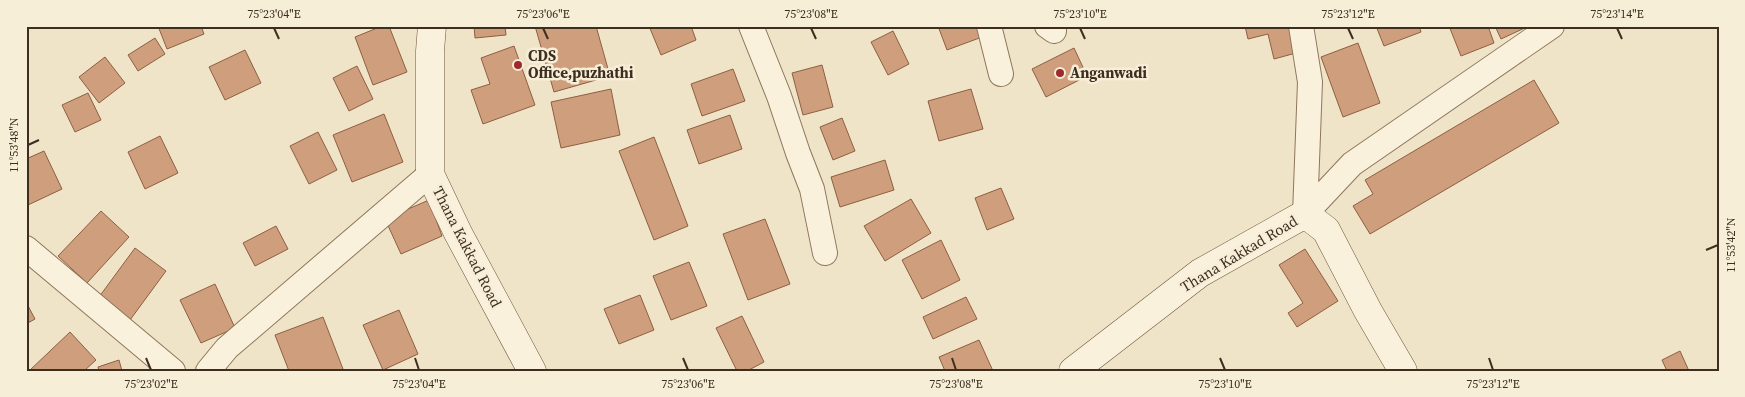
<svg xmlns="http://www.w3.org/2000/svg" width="1745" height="397" font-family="'Source Serif 4',serif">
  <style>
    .building { fill: #cf9f7d; stroke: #8d5f41 }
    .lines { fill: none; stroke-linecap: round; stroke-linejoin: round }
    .street-casing { stroke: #8d765c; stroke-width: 26 }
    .secondary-casing { stroke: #6f573f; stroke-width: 29 }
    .street { stroke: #faf1dc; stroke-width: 24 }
    .secondary { stroke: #faf1dc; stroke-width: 28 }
    .ticks { fill: none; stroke: #3d2e20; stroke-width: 2 }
    .poi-dot { fill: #9e2a2b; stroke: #f7eed8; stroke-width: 2 }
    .labels { text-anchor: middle; stroke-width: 5; stroke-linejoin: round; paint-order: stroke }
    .poi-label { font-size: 15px; font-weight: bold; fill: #3d2e20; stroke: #f7eed8; text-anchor: start }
    .street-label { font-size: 15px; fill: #3d2e20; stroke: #f7eed8 }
    .neatline { fill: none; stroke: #3d2e20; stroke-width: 2 }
    .ticks-label { font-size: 12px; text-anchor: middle; fill: #3d2e20 }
  </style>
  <rect width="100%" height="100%" fill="#f0e4c8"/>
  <path class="building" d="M158 26H201L204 34 167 49Z
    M382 26H389L407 72 373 85 355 37Z
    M474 26H505L506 35 475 38Z
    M535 26H596L610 76 554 92Z
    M649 26H691L696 40 661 55Z
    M938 26H978L982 37 947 50Z
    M1245 26H1290L1296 53 1274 59 1268 34 1248 39Z
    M1376 26H1419L1421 32 1384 46Z
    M1449 26H1488L1494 43 1461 56Z
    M1495 26H1529L1501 39Z
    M893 31 909 64 888 75 871 42Z
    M155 38 165 54 138 71 128 55Z
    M1358 43 1380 103 1343 117 1321 57Z
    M514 46 535 105 483 124 471 90 490 84 481 58Z
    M1074 48 1087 76 1046 97 1032 69Z
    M245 50 261 83 225 100 209 67Z
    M105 57 125 83 99 103 79 77Z
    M822 65 833 107 803 115 792 73Z
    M357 66 373 99 349 111 333 78Z
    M733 69 745 101 702 116 691 84Z
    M1534 80 1559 123 1370 234 1353 206 1373 194 1365 180Z
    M611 89 620 135 561 148 551 102Z
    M971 89 983 129 939 141 928 101Z
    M88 93 101 120 75 132 62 105Z
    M384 114 403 162 352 182 333 135Z
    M730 115 742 149 699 164 687 130Z
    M842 118 855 151 833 160 820 127Z
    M318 132 337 170 309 184 290 146Z
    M160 136 178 173 145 189 128 152Z
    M654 137 688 226 654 240 619 151Z
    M44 151 62 189 28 205 26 202V159Z
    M885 160 894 190 840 207 831 177Z
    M1001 188 1014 219 987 230 975 198Z
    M911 199 931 233 885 261 864 226Z
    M429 200 442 236 401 254 385 219Z
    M101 211 129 237 87 283 58 256Z
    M765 219 790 284 748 300 723 234Z
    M276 226 288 249 255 266 243 243Z
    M941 240 960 280 922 299 902 260Z
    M135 248 166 271 130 320 99 297Z
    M1305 249 1338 301 1297 327 1288 313 1303 303 1279 265Z
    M689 262 707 306 671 320 653 276Z
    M215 284 235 328 201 343 180 300Z
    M640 295 654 330 619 344 604 309Z
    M966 297 977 319 933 339 923 317Z
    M26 302 35 319 26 324Z
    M399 310 418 354 383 370 363 325Z
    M742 316 764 362 747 371H737L716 328Z
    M323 317 343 369 338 371H289L275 335Z
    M70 332 96 360 84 371H29Z
    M979 340 993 371H945L939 357Z
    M1680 351 1689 371H1667L1662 360Z
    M119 360 122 371H99L98 367Z"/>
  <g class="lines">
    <defs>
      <path id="street" d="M751 26 779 96 798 153 812 189 825 253
        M989 26 1001 74
        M1047 26 1054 31
        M1301 26 1310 82 1305 214
        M1305 214 1352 164 1552 26
        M26 248 173 371
        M208 371 227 348 430 174"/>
      <path id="secondary" d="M432 26 430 51V174L458 233 532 371
        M1073 371 1200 273 1305 214 1326 230 1368 311 1403 371"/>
    </defs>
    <use href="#street" class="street-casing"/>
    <use href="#secondary" class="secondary-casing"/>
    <use href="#street" class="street"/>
    <use href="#secondary" class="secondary"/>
  </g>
  <path class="ticks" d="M274 28 279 39M543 28 548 39M811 28 816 39M1080 28 1085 39M1348 28 1353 39M1617 28 1622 39M28 145 39 140M1706 250 1718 245M146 358 151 370M415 358 419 370M683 358 688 370M952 358 956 370M1220 358 1225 370M1489 358 1493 370"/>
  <g class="poi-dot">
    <circle cx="518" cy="65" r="5"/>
    <circle cx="1060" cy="73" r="5"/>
  </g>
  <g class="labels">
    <g class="poi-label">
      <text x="528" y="61">CDS<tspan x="528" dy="17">Office,puzhathi</tspan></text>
      <text x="1070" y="78">Anganwadi</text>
    </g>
    <g class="street-label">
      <text transform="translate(467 247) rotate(63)" y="5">Thana Kakkad Road</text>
      <text transform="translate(1239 254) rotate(-31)" y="5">Thana Kakkad Road</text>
    </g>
  </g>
  <rect width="1745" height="397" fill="none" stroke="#f7eed8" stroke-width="55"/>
  <rect x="28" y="28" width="1690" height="342" class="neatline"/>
  <g class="ticks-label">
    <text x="274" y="18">75°23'04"E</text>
    <text x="543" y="18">75°23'06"E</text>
    <text x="811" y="18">75°23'08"E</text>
    <text x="1080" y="18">75°23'10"E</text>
    <text x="1348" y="18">75°23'12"E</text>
    <text x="1617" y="18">75°23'14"E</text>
    <text transform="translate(14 145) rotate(-90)" y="4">11°53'48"N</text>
    <text transform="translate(1731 245) rotate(-90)" y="4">11°53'42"N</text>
    <text x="151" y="388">75°23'02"E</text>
    <text x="419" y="388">75°23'04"E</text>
    <text x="688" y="388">75°23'06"E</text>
    <text x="956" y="388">75°23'08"E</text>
    <text x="1225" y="388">75°23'10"E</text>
    <text x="1493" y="388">75°23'12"E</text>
  </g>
</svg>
